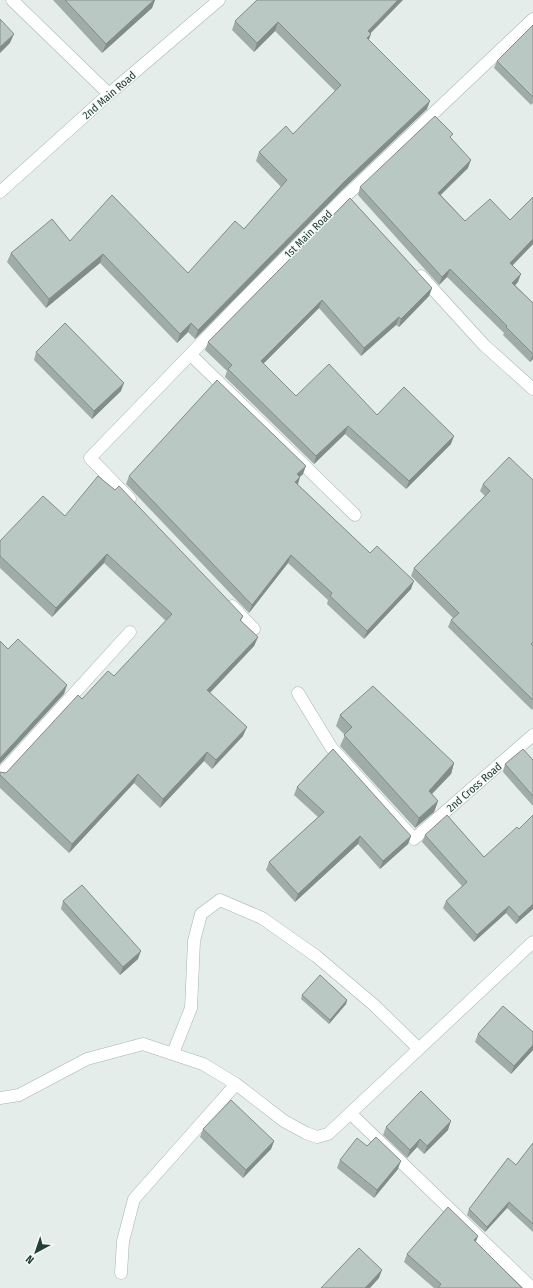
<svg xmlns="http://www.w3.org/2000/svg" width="533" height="1288" font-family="'Fira Sans Condensed',sans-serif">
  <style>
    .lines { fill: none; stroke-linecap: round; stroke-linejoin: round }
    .minor-casing { stroke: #a7b5b0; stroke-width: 13 }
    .minor { stroke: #fff; stroke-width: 12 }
    .wall { fill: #9faca7 }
    .shaded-wall { fill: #828c88 }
    .building { fill: #b9c8c2; stroke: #828c88 }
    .labels { text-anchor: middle; stroke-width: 3; stroke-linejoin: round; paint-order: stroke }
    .street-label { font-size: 11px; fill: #243e37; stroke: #f5f9f7 }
  </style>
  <rect width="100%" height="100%" fill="#e4ede9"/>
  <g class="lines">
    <defs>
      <path id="minor" d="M12 0 109 94
        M0 192 109 94 219 0
        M421 276 484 345 533 389
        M191 355 355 515
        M130 499 90 458 243 300 347 195 533 19
        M232 606 254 629
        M298 693 331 747 414 839 533 735
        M0 775 130 632
        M173 1053 191 1008 194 941 201 914 220 900 262 918 316 956 374 1005 418 1048
        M0 1098 19 1095 87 1059 143 1044 203 1064 236 1084 284 1121 306 1133 317 1137 328 1134 533 942
        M350 1113 532 1288
        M121 1273 123 1241 134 1199 236 1084"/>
    </defs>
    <use href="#minor" class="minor-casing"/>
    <use href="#minor" class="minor"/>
  </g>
  <path class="wall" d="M53 0H155L152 8 102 53Z
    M257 0 370 33 369 40 427 109 342 190 195 339 188 332 177 343 100 263 46 308 7 262 11 253 70 241 188 273 244 229 281 187 256 161 259 152 293 134 335 91 275 31 254 52 232 30 235 21Z
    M533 25V103L531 105 494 68 497 61Z
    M451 138 468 168 441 195 465 221 533 244 512 266 518 282 515 285 533 303V359L530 362 503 335 504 333 447 277 439 285 358 195 360 187Z
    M350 198 432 288 429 296 399 327 396 325 361 356 319 308 263 364 296 396 377 415 451 444 406 489 345 434 314 464 225 377 227 371 205 350 208 342Z
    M36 352 121 391 92 419 34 360Z
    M303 474 300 477 298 485 370 553 411 589 364 639 327 604 328 600 288 563 249 613 126 484 129 476Z
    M533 480V708L532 710 448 627 451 620 453 618 411 576 414 568 485 496 480 491 483 484Z
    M65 516 243 616 241 621 258 637 254 646 210 693 243 736 212 769 204 761 160 808 134 783 69 853 0 788V772L6 773 82 699 114 676 166 621 104 563 52 617 0 568V541Z
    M340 715 454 763 451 774 432 794 438 801 434 812 415 828 340 746 345 735 336 726Z
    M533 760V806L503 772 505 764Z
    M297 787 411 836 408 844 380 869 358 844 295 902 266 870 269 862 318 817 294 795Z
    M533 815V909L516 924 506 913 474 942 443 908 446 901 462 886 422 842 425 835 484 857 519 829Z
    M63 901 138 959 120 975 61 909Z
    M302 995 347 1000 346 1004 329 1024 301 999Z
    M533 1032V1050L511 1074 475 1042 478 1034Z
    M386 1127 448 1130 424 1154 417 1147 407 1158 383 1135Z
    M203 1129 274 1141 271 1149 243 1178 200 1137Z
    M533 1143V1232L507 1208 485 1232 467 1215 469 1209 516 1165Z
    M367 1146 398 1169 374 1198 337 1168 340 1160Z
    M478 1236 475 1242 522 1288H434L404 1262 407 1254Z"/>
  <path class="shaded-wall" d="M154 0H155L152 8 102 53 106 44Z
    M398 0H403L365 39 368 31Z
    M278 22 275 31 254 52 257 43Z
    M14 34 10 43 0 53V47Z
    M371 34 368 42 367 38Z
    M430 101 427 109 342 190 195 339 198 330 345 181Z
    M471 160 468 168 435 200 438 193Z
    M533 239V244L507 271 510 263Z
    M103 254 100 263 46 308 49 299Z
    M450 269 447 277 439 285 442 277Z
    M521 274 518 282 510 291 512 283Z
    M432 288 429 296 399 327 401 319Z
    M322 300 319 308 258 369 261 361Z
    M399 317 396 325 361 356 364 348Z
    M191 323 188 332 177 343 180 334Z
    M533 354V359L530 362Z
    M124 383 121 391 92 419 94 411Z
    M348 426 345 434 314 464 316 456Z
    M454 436 451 444 406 489 409 481Z
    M306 466 303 474 294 482 297 474Z
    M300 477 297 485 295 482Z
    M107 554 104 563 52 617 56 608Z
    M291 555 288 563 249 613 252 605Z
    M414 581 411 589 364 639 367 631Z
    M258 637 254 646 204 699 207 690Z
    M67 685 64 694 0 764V758Z
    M247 727 243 736 212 769 216 760Z
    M207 752 204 761 160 808 163 799Z
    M454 763 451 774 425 801 429 791Z
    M138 774 134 783 69 853 72 844Z
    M438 801 434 812 415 828 419 818Z
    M360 836 358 844 295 902 298 894Z
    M411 836 408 844 380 869 383 861Z
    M533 904V909L516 924 519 917Z
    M509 906 506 913 474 942 477 935Z
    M141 951 138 959 120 975 123 967Z
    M347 1000 346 1004 329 1024 330 1020Z
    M533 1045V1050L511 1074 514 1066Z
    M451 1121 448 1130 424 1154 427 1146Z
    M420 1139 417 1147 407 1158 410 1150Z
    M274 1141 271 1149 243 1178 246 1170Z
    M401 1161 398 1169 374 1198 377 1190Z
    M509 1202 507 1208 485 1232 487 1227Z
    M478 1236 475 1244 474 1240Z
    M382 1270 379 1278 370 1288H365Z"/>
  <path class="building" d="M65 0H154L106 44Z
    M257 0H398L368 31 371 34 367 38 430 101 345 181 198 330 191 323 180 334 103 254 49 299 11 253 52 219 70 241 112 195 188 273 235 221 244 229 287 180 259 152 286 126 293 134 341 85 278 22 257 43 235 21Z
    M0 19 14 34 0 47Z
    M533 25V97L497 61Z
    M435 116 453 134 450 137 471 160 438 193 465 221 490 199 510 220 533 197V239L510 263 521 274 512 283 533 303V354L506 327 507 326 450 269 442 277 360 187Z
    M350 198 432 288 401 319 399 317 364 348 322 300 261 361 296 396 329 364 377 415 404 387 454 436 409 481 348 426 316 456 228 369 232 365 208 342Z
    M65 323 124 383 94 411 36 352Z
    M217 380 306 466 297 474 300 477 295 482 370 553 377 546 414 581 367 631 330 596 332 593 291 555 252 605 129 476Z
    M509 457 533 480V642L531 644 533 646V700L451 620 459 613 414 568 490 491 483 484Z
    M98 476 115 490 119 486 243 616 240 620 258 637 207 690 247 727 216 760 207 752 163 799 138 774 72 844 0 775V772L6 773 78 695 82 699 108 671 114 676 172 614 107 554 56 608 0 556V541L43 496 65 516Z
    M18 639 67 685 0 758V641L8 649Z
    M373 686 454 763 429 791 438 801 419 818 344 735 352 727 340 715Z
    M333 749 411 836 383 861 360 836 298 894 269 862 324 812 297 787Z
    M523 749 533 760V796L505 764Z
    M447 815 484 857 517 827 519 829 533 815V904L519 917 509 906 477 935 446 901 467 882 425 835Z
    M82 885 141 951 123 967 63 901Z
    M320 975 347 1000 330 1020 302 995Z
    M503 1006 533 1032V1045L514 1066 478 1034Z
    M421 1091 451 1121 427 1146 420 1139 410 1150 386 1127Z
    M231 1100 274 1141 246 1170 203 1129Z
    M376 1137 401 1161 377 1190 340 1160 357 1138 367 1146Z
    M533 1143V1224L509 1202 487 1227 469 1209 508 1158 516 1165Z
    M448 1207 478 1236 474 1240 522 1288H438L441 1284 407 1254Z
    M359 1248 382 1270 365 1288H321Z"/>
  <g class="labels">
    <g class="street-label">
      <text transform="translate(109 95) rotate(-41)" y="4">2nd Main Road</text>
      <text transform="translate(308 234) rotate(-45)" y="4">1st Main Road</text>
      <text transform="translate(474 787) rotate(-41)" y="4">2nd Cross Road</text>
    </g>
  </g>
  <g transform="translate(36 1252) rotate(220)" stroke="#f5f9f7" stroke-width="3" paint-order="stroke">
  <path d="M0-3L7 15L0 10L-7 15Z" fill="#243e37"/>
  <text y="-6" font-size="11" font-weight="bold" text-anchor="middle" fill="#243e37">N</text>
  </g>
</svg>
